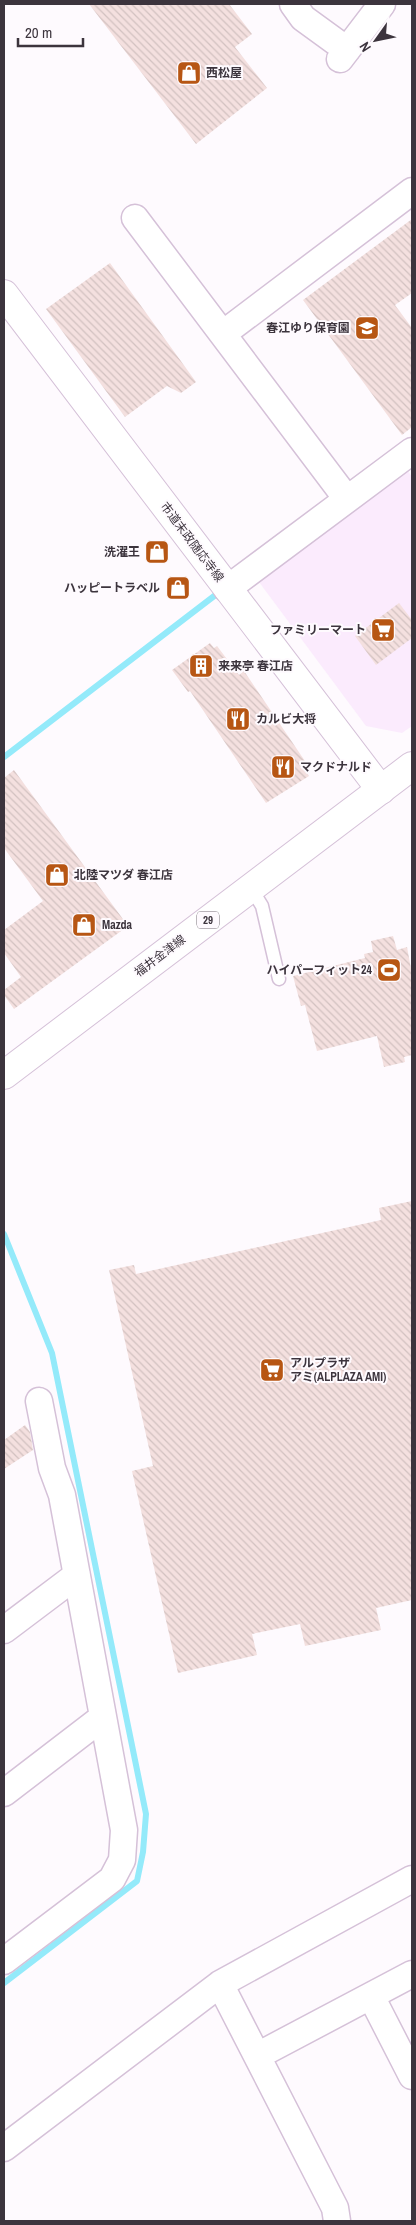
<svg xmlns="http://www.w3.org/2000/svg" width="416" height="2225" font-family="'Archivo Narrow','Noto Sans JP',sans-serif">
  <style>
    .built { fill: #fbebfd }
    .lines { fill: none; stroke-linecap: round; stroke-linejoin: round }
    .stream { stroke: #94eafa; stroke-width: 6 }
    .building { fill: url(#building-back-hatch) }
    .lane-casing { stroke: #d5c1d8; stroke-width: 15 }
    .street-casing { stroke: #d5c1d8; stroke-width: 29 }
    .secondary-casing { stroke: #d5c1d8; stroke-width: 30 }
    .primary-casing { stroke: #d5c1d8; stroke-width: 30 }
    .lane { stroke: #fff; stroke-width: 12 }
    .street { stroke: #fff; stroke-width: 26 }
    .secondary { stroke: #fff; stroke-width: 28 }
    .primary { stroke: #fff; stroke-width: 28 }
    .labels { text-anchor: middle; stroke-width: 4; stroke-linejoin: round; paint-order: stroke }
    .shield { fill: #fefafe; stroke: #766f77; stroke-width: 1 }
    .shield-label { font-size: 11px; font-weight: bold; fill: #3c343d }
    .poi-label { font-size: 12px; font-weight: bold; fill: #3c343d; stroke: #fefafe; text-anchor: start }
    .street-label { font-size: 12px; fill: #3c343d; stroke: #fefafe }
  </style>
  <defs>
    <pattern id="building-back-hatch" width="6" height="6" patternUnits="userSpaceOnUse" patternTransform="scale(1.25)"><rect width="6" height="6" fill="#f4e0df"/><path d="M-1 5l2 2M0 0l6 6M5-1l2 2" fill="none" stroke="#d2c1c0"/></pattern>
  </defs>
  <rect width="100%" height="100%" fill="#fefafe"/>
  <path class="built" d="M408 471 412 477V726L402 733 366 726 259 582Z"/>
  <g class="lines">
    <path class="stream" d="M4 757 222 590
      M4 1234 52 1353 146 1814 143 1852 137 1881 4 1983"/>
  </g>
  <path class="building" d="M89 4H229L252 34 235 47 267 88 196 144Z
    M412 219V293L395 305 412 328V427L402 435 303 300Z
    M110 263 196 382 181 393 167 386 125 417 46 309Z
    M399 603 412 620V638L376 665 355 636Z
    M210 643 214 648 217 646 239 675 244 671 309 767 305 770 309 776 266 803 190 691 188 692 172 670Z
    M14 770 128 926 14 1009 4 995V990L21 977 4 953V930L43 901 4 848V778Z
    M393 936 397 950 407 947 412 974V1055L404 1057 405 1062 384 1067 377 1036 317 1051 305 1005 301 1006 293 976 365 958 364 954 373 952 371 941Z
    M412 1201V1600L376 1608 381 1630 305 1646 300 1624 252 1634 257 1655 178 1673 132 1471 153 1466 109 1270 134 1265 136 1274 381 1220 379 1208Z
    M25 1425 30 1432 33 1450 4 1469V1440Z"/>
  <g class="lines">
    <defs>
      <path id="lane" d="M251 888 262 906 279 979"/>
      <path id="street" d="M293 4 303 18 347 50
        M340 59 382 4
        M135 218 347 499
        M224 333 412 191
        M227 589 412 451
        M4 1630 77 1575
        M4 1793 103 1717
        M4 1961 112 1879 122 1860 124 1830 62 1495 52 1468 39 1401
        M220 1984 335 2208 337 2221
        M371 1996 412 2076
        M257 2056 412 1974
        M4 2148 220 1984 412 1879"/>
      <path id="secondary" d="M4 294 381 790"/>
      <path id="primary" d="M4 1075 412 766"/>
    </defs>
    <use href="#lane" class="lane-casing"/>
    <use href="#street" class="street-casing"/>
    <use href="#secondary" class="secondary-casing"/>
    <use href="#primary" class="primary-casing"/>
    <use href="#lane" class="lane"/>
    <use href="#street" class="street"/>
    <use href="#secondary" class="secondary"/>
    <use href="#primary" class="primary"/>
  </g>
  <defs>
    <symbol id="shop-square" viewBox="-11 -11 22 22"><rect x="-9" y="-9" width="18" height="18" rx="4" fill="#b75613" stroke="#fefafe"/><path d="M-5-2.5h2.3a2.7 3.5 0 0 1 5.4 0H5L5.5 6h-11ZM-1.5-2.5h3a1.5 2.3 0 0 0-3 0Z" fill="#fff"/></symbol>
    <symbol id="school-square" viewBox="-11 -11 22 22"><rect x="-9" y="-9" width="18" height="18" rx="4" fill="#b75613" stroke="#fefafe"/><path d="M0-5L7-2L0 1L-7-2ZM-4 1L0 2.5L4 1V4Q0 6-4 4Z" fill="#fff"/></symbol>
    <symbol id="supermarket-square" viewBox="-11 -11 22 22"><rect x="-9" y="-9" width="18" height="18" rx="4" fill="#b75613" stroke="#fefafe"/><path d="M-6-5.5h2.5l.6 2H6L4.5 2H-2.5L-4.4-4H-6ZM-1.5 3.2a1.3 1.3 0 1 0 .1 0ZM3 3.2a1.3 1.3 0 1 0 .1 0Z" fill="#fff"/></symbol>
    <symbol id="building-square" viewBox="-11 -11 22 22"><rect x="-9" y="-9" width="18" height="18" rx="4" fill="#b75613" stroke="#fefafe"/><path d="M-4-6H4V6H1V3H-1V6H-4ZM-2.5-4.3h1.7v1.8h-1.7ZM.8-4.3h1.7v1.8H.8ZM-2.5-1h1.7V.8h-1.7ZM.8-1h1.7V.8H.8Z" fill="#fff"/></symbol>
    <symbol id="restaurant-square" viewBox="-11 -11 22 22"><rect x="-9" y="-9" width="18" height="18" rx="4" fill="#b75613" stroke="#fefafe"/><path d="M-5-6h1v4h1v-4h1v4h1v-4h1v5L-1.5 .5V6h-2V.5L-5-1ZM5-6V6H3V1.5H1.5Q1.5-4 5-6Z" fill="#fff"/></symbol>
    <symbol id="stadium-square" viewBox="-11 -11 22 22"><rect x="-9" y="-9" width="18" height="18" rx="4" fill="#b75613" stroke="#fefafe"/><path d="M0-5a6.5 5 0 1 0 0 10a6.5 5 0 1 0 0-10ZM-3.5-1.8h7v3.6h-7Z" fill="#fff"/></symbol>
  </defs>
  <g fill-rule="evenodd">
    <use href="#shop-square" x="175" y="59" width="28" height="28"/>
    <use href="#school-square" x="353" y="314" width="28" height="28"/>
    <use href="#shop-square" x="143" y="538" width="28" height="28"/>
    <use href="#shop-square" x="164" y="574" width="28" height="28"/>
    <use href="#supermarket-square" x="369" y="616" width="28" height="28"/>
    <use href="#building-square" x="187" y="652" width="28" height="28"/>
    <use href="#restaurant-square" x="224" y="705" width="28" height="28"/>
    <use href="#restaurant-square" x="269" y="753" width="28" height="28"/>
    <use href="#shop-square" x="43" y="861" width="28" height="28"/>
    <use href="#shop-square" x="70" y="911" width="28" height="28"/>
    <use href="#stadium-square" x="375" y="956" width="28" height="28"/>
    <use href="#supermarket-square" x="258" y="1356" width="28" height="28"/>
  </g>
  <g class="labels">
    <rect class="shield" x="197" y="911.5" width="22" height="17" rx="4"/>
    <g class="shield-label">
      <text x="208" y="924">29</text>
    </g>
    <g class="poi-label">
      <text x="206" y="77">西松屋</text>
      <text x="350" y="332" text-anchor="end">春江ゆり保育園</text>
      <text x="140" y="556" text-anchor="end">洗濯王</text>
      <text x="160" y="592" text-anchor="end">ハッピートラベル</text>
      <text x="366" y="634" text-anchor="end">ファミリーマート</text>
      <text x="218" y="670">来来亭 春江店</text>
      <text x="256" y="723">カルビ大将</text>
      <text x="300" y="771">マクドナルド</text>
      <text x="74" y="879">北陸マツダ 春江店</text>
      <text x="102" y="929">Mazda</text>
      <text x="372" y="974" text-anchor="end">ハイパーフィット24</text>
      <text x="290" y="1367">アルプラザ<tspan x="290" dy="14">アミ(ALPLAZA AMI)</tspan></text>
    </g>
    <g class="street-label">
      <text transform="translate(192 542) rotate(53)" y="4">市道末政随応寺線</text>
      <text transform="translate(160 956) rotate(-37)" y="4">福井金津線</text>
    </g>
  </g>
  <rect width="416" height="2225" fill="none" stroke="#3c343d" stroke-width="10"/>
  <g transform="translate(376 40) rotate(237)" stroke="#fefafe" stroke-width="4" paint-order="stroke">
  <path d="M0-4L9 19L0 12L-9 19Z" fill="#3c343d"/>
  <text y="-8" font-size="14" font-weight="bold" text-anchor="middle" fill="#3c343d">N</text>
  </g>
  <path d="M18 38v8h65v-8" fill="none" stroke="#3c343d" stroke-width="2.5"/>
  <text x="25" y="38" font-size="15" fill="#3c343d" stroke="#fefafe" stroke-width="4" paint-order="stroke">20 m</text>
</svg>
